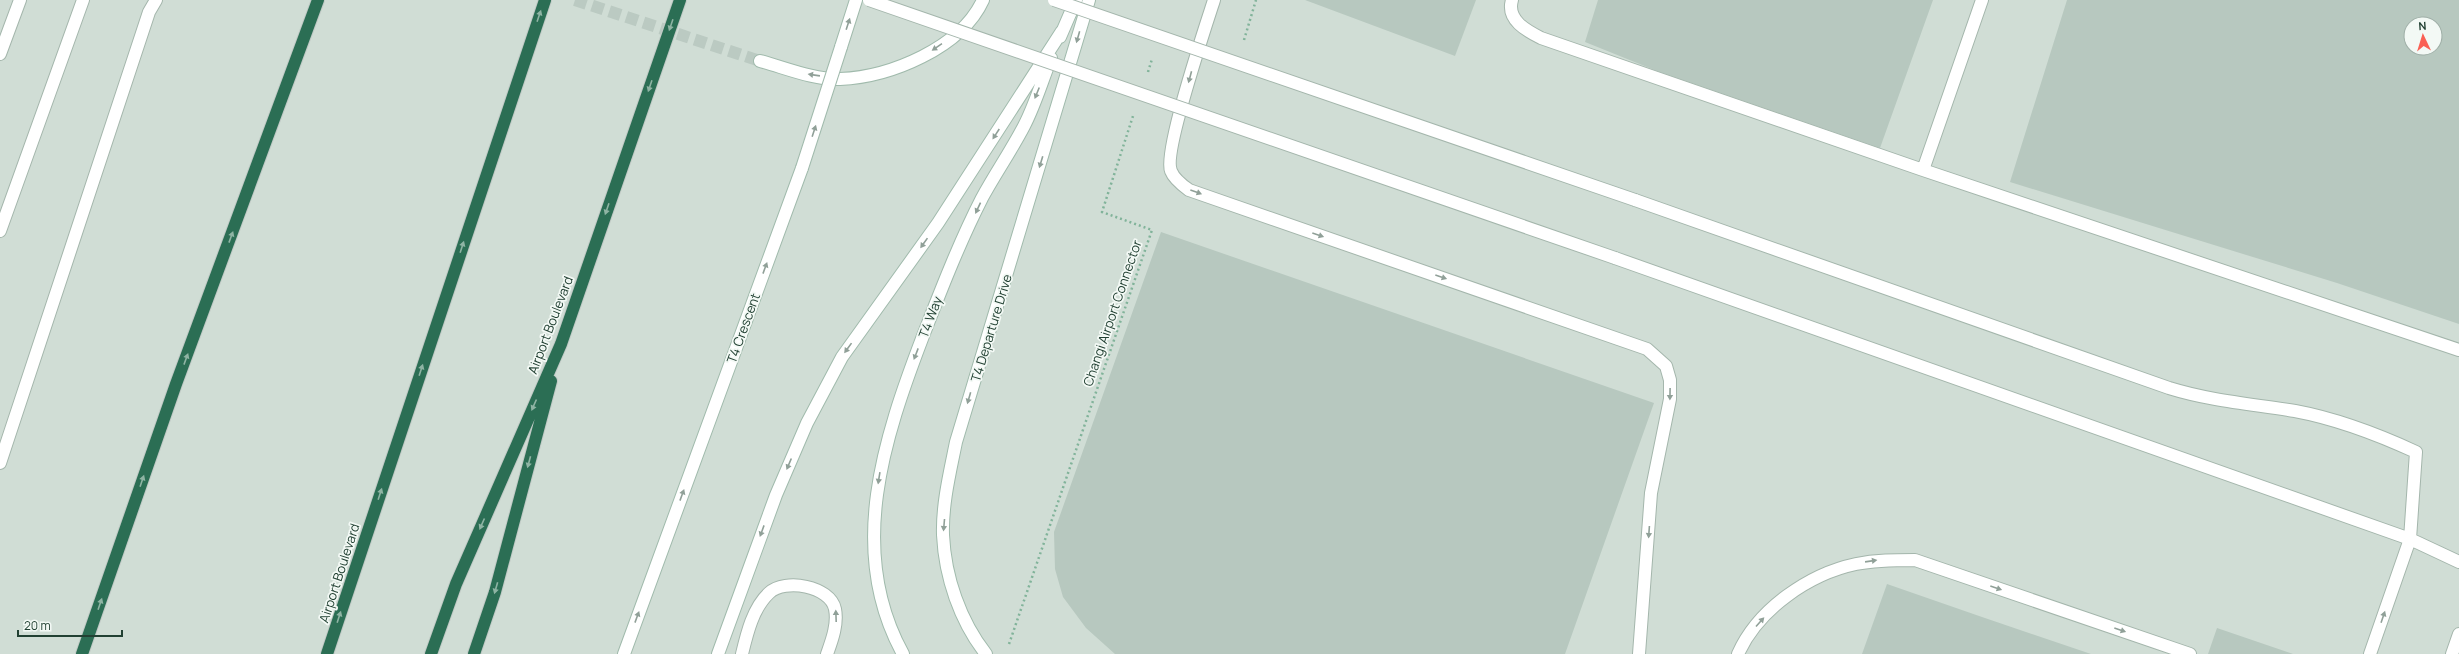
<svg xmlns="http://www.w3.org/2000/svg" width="2459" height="654" font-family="Manrope,sans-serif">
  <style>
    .built { fill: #d0ddd5; fill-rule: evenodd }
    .building { fill: #b7c8bf; fill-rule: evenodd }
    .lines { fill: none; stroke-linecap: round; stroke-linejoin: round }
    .secondary-tunnel { stroke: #bbcac2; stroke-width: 12; stroke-dasharray: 12 6; stroke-linecap: butt }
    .lane-casing { stroke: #a4b6ac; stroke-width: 14 }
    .secondary-casing { stroke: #a0baac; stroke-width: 14 }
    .highway-casing { stroke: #c1cac6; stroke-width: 14 }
    .path { stroke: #81b39a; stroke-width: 2.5; stroke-dasharray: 2 3; stroke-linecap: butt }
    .lane { stroke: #fff; stroke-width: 12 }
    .secondary { stroke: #fff; stroke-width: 12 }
    .highway { stroke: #2b6e54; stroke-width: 12 }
    .lane-bridge-casing { stroke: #a4b6ac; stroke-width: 14; stroke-linecap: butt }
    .secondary-bridge-casing { stroke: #a0baac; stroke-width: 14; stroke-linecap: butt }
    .lane-bridge { stroke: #fff; stroke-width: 12 }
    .secondary-bridge { stroke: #fff; stroke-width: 12 }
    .oneway { fill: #8fb4a4 }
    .oneway2 { fill: #90a098 }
    .labels { text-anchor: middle; stroke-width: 3.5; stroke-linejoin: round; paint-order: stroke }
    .street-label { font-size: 13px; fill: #214032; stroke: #f3f9f5 }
  </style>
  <rect width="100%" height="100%" fill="#e2ede6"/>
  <path class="built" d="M0 0H2459V654H0ZM2411 24H2435V48H2411Z"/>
  <path class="building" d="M1305 0H1476L1455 56Z
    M1598 0H1933L1880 148 1657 71 1585 42Z
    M2067 0H2459V324L2337 283 2010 182ZM2411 24H2435V48H2411Z
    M1161 232 1654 403 1565 654H1115L1086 628 1063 597 1055 569 1054 532Z
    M1887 584 1982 617 2091 654H1862Z
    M2217 628 2293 654H2208Z"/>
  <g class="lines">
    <path class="secondary-tunnel" d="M575 0 760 61"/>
    <defs>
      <path id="lane" d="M1214 0C1206 25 1163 153 1171 171 1174 179 1182 185 1189 190L1647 349 1666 366 1670 380V399L1651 493 1639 654
        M1512 0C1506 20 1527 31 1541 38L1923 170 2459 350
        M0 54 20 0
        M1923 170 1982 0
        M1635 200 2169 388C2211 401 2252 404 2295 411 2338 419 2377 434 2416 452L2410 539 2370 654
        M0 231 83 0
        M1615 258 2410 539 2459 562
        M0 463 149 12 156 0
        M742 654C747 633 753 608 769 593 785 578 830 586 835 609 838 624 832 640 827 654
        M1738 654C1758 609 1809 574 1856 564 1876 560 1895 560 1915 560L2190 654
        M2452 654 2459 634"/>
      <path id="secondary" d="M1060 37 1076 0
        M841 47 856 0
        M760 61C786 68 814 80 840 79 890 77 961 48 983 0
        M624 654 802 168
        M718 654 776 495 807 423 842 357 938 223 1062 31
        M903 654C846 551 884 438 923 336 941 290 959 243 982 198 995 174 1011 151 1024 126 1035 105 1042 81 1051 58
        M986 654C960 621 945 577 943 535 942 504 950 472 956 442L1089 0"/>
      <path id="highway" d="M82 654 176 384 318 0
        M327 654 545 0
        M431 654 456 584 561 344 680 0
        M474 654 495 592 551 381"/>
    </defs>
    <use href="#lane" class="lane-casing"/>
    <use href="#secondary" class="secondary-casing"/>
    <use href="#highway" class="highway-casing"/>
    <path class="path" d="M1244 40 1256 0
      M1148 72 1152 59
      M1009 644 1152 230 1102 212 1133 116"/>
    <use href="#lane" class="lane"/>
    <use href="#secondary" class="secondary"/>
    <use href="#highway" class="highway"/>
    <defs>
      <path id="lane-bridge" d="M869 0 1615 258
        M1054 0 1635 200"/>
      <path id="secondary-bridge" d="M802 168 841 47"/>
    </defs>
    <use href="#lane-bridge" class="lane-bridge-casing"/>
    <use href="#secondary-bridge" class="secondary-bridge-casing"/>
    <use href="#lane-bridge" class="lane-bridge"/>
    <use href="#secondary-bridge" class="secondary-bridge"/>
  </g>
  <defs><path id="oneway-solid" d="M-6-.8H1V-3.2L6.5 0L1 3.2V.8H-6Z"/></defs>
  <g class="oneway">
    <use href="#oneway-solid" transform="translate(539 16) rotate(-71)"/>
    <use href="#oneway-solid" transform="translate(671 25) rotate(109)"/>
    <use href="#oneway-solid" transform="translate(650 86) rotate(109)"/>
    <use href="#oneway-solid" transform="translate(607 209) rotate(109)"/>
    <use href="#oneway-solid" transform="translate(231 237) rotate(-70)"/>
    <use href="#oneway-solid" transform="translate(462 247) rotate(-72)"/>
    <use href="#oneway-solid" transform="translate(186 359) rotate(-70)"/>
    <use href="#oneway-solid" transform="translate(421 370) rotate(-72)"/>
    <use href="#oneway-solid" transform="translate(534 405) rotate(114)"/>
    <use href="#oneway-solid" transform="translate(529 462) rotate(105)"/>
    <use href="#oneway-solid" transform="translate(142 481) rotate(-71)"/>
    <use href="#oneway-solid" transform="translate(380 494) rotate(-72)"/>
    <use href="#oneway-solid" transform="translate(482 524) rotate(114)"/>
    <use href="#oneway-solid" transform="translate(496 588) rotate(106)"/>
    <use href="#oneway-solid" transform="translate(100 604) rotate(-71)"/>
    <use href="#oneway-solid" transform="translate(339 617) rotate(-72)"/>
  </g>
  <g class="oneway2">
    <use href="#oneway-solid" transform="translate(848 24) rotate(-72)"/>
    <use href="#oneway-solid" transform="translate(1078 37) rotate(106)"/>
    <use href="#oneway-solid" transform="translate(937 47) rotate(146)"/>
    <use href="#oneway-solid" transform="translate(814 75) rotate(-172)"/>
    <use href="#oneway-solid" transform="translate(1190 77) rotate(105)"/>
    <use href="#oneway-solid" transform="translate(1037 93) rotate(112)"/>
    <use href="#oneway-solid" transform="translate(814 131) rotate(-72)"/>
    <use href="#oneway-solid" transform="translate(996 134) rotate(123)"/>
    <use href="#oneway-solid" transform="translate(1041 162) rotate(107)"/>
    <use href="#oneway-solid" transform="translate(1196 192) rotate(20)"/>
    <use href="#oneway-solid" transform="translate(978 208) rotate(115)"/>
    <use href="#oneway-solid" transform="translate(1318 235) rotate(19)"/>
    <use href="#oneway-solid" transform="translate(924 243) rotate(125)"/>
    <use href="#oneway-solid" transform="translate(765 268) rotate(-70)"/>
    <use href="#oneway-solid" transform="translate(1441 277) rotate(19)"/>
    <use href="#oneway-solid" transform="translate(848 348) rotate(126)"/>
    <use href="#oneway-solid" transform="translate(916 354) rotate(111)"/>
    <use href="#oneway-solid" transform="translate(1670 394) rotate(91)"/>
    <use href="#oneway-solid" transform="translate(969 398) rotate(106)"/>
    <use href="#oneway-solid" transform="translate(789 464) rotate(113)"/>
    <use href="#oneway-solid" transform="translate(879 478) rotate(99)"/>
    <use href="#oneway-solid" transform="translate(682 495) rotate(-70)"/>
    <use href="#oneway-solid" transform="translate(944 525) rotate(95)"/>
    <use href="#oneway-solid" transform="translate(762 531) rotate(110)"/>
    <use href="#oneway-solid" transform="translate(1649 532) rotate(94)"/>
    <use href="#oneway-solid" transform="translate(1871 561) rotate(-8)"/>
    <use href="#oneway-solid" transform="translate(1996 588) rotate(19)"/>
    <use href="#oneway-solid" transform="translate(836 616) rotate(-92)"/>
    <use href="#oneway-solid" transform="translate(637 617) rotate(-70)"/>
    <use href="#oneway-solid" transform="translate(2383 617) rotate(-71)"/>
    <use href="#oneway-solid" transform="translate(1760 622) rotate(-48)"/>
    <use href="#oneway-solid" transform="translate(2120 630) rotate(19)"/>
  </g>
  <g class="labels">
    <g class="street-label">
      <text transform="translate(1112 313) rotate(-71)" y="5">Changi Airport Connector</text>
      <text transform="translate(930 317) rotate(-69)" y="5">T4 Way</text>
      <text transform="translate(550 325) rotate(-69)" y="5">Airport Boulevard</text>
      <text transform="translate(743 328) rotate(-70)" y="5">T4 Crescent</text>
      <text transform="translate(991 328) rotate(-73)" y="5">T4 Departure Drive</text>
      <text transform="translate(339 573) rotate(-72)" y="5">Airport Boulevard</text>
    </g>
  </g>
  <g transform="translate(2423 36) rotate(356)"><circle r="19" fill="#f3f9f5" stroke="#9fafa7"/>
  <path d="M0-3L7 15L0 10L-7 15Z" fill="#fa6054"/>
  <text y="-6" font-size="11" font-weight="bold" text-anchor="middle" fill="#214032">N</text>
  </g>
  <path d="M18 630v6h104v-6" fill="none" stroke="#214032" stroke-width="2"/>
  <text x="24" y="630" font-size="12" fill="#214032" stroke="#f3f9f5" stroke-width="3" paint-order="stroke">20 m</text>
</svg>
